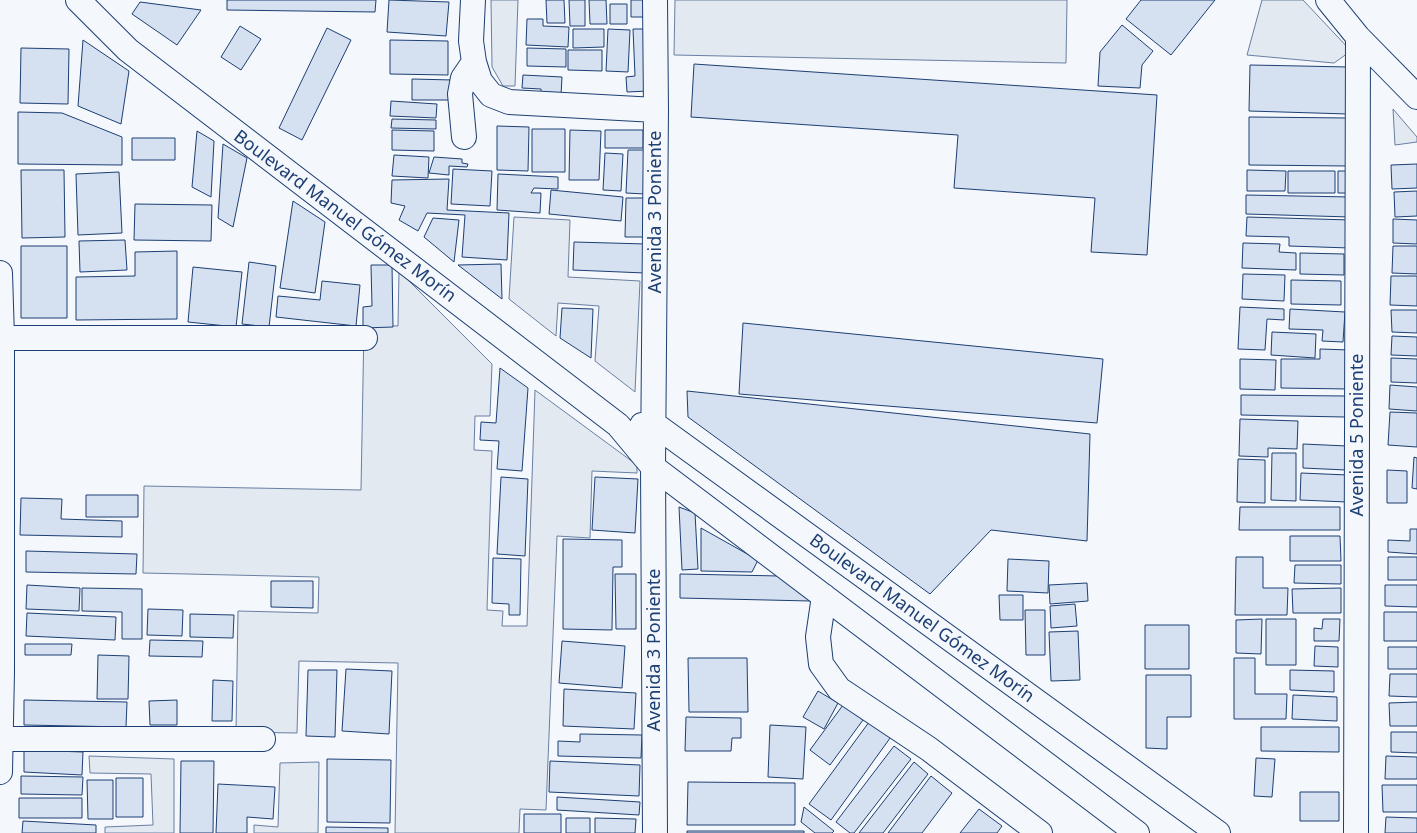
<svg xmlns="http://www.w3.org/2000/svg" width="1417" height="833" font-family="'Noto Sans',sans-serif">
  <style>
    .green { fill: #e3e9f0; stroke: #687fa3 }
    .building { fill: #d5e0f0; stroke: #1d3f73 }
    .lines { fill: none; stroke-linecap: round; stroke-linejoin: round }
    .street-casing { stroke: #1d3f73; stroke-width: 26 }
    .street { stroke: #f4f7fb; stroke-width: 24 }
    .labels { text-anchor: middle; stroke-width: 4; stroke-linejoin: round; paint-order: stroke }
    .street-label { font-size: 18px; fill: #1d3f73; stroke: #f4f7fb }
  </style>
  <rect width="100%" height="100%" fill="#f4f7fb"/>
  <path class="green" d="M491 0H518L515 86H503L492 67Z
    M675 0H1067L1066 63 674 55Z
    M1262 0H1303L1351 51 1334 63 1247 55Z
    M1393 109 1417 137V142L1395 145Z
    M514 217 570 220 568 277 640 281 635 392 595 361 599 306 558 303 556 336 509 299Z
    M399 271 492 364 490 416H475L474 450 492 451 487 610 503 611 502 626H527L535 390 637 465V473L592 471 590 538 557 536 546 810 520 809 519 833H395L398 663 299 661 297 733 236 732 238 611 318 613 319 577 143 573 144 486 361 490 364 325 398 326Z
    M89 756 174 759V833H105V827L153 825 151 774 90 773Z
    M319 762 318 833H254V825L278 827 280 763Z"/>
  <path class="building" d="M227 0H376L375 12 227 10Z
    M389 0 449 2 446 36 387 32Z
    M546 0H564L565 23H547Z
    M569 0H585V26H570Z
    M589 0H606L607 24H590Z
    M631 0H645V17H631Z
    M1141 0H1215L1171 55 1126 19Z
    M140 2 201 10 177 45 132 14Z
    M610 4H627V24H610Z
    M527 19H543V26L569 27 568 47 526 45Z
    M1122 25 1153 51 1142 65 1140 88 1098 86 1100 52Z
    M240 26 261 39 241 70 221 57Z
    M327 28 351 40 302 140 279 128Z
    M573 29H604V47L573 48Z
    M608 29 630 30 628 72 606 71Z
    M633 29H646L648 91 627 92 626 77 635 76Z
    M83 40 129 71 121 124 78 106Z
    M390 40 448 41V75L390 74Z
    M21 48 69 49 68 104 20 103Z
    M527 48 566 49V67L527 66Z
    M568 50H602V71L568 70Z
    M694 64 1157 95 1147 255 1091 252 1095 198 954 188 958 135 691 117Z
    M1250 65 1349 67 1348 114 1249 111Z
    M523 75 562 77 561 95 541 94V89L522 88Z
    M412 79 453 80V100H412Z
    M391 101 437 104 436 118 390 116Z
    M18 112 62 113 122 137V165L18 164Z
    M1249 117 1348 118V166L1249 165Z
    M392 119 436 120V129L391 128Z
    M497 126 529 127 528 171 497 170Z
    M532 129H565V172H532Z
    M392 130 434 131V151L392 150Z
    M570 130 601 131 599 180H569Z
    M605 130H643V148H605Z
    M197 131 214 141 211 197 192 187Z
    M132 138H175V160H132Z
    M223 144 247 158 233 227 218 218Z
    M628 150H646L645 194 626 193Z
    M605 153 623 154 621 191 603 190Z
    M394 155 429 157 428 178 392 176Z
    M434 157 462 159V163L468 164 467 167 449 166V175L429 173Z
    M1417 164V188L1392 189 1391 165Z
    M453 169 492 171 490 206 451 204Z
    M21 170H64L65 237 22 238Z
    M1247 170 1286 171 1285 191H1247Z
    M1288 171H1335V193H1288Z
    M1338 171H1352V193H1338Z
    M119 172 122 233 78 235 76 174Z
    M498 174 558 177V189L534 188 531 193H541L540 213 497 210Z
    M449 179 447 210 509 213 507 260 462 257 465 215 427 213 418 231 399 220 405 206 391 203 392 180Z
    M551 190 623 197 621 221 549 214Z
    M1417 191V216L1395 217 1394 192Z
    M1246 195 1351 197V217L1246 214Z
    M626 198H645L644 237H625Z
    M293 201 325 222 315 293 280 288Z
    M135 204 212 205 211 241 134 240Z
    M1247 217 1351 220 1350 248 1289 246V237L1246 236Z
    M433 218 459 220 454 262 424 237Z
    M1393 219 1417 220V244L1393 243Z
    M125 240 127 270 80 272 79 241Z
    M574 242 646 244 645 273 573 270Z
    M1243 243 1280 244 1279 252 1296 253V270L1242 268Z
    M21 246H67V318H21Z
    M1393 246H1417V274L1392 273Z
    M177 251V319L76 320V277L135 276V252Z
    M1300 253 1344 254V275L1300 274Z
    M249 262 276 266 269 327 242 324Z
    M501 264 502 299 458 265Z
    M371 265H392L393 327 363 328V307L372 306Z
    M193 267 242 272 236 327 188 322Z
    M1243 274 1285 275 1284 301 1242 299Z
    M1391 276H1417V306L1390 305Z
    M1291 280 1341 281V305L1291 304Z
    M322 281 360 285 356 326 276 317 278 296 320 300Z
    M1240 307 1284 309V320L1267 319 1265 350 1238 349Z
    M562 308 593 309 591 358 560 338Z
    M1290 309 1345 312 1343 342 1322 341 1323 330 1289 329Z
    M1391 310H1417V333L1392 332Z
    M743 323 1103 359 1097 423 739 394Z
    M1272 332 1316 334 1315 358 1271 355Z
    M1392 336 1417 337V356L1391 355Z
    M1320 349 1350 350 1349 389 1281 388V359H1320Z
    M1391 358 1417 359V383L1391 382Z
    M1240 359 1276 360 1275 390 1240 389Z
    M500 368 528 388 522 471 497 469 499 441 480 440 481 422 496 423Z
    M1390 385 1417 387V411L1389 409Z
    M687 391 1090 434 1087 541 991 530 930 594 688 417Z
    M1241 395 1346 396 1345 417 1241 415Z
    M1390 412 1417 413V447L1388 445Z
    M1240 419 1298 421 1297 449 1268 448V457L1239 456Z
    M1303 444 1347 446 1346 470 1303 468Z
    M1272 453H1296V501L1271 500Z
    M1414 457 1417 458V489L1412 488Z
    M1238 459 1265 460V503L1237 502Z
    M1387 470 1407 471V503H1387Z
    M1301 473 1348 475 1347 502 1300 500Z
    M501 477 528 479 525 556 497 554Z
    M595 477 638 479 635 533 592 530Z
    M86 495H138V517H86Z
    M21 498 62 499 61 519 122 521V537L20 535Z
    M679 507 695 513 698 569 682 570Z
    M1240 507H1340V530H1239Z
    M701 528 758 560 752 572 701 571Z
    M1410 529H1417V554L1388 552V540L1410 541Z
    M1290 536H1340L1341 561H1290Z
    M563 539 622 540V567H613L612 630 563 629Z
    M26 551 137 554 136 574 26 572Z
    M1236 557H1263V588H1288L1287 615H1235Z
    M1388 557H1417V580H1388Z
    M493 558 521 559 520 615H509V604L492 603Z
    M1008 559 1049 561 1048 593 1007 591Z
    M1295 565H1341V584L1294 583Z
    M615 574H636V629H616Z
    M680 574 780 576 810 601 680 598Z
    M271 581H313V608L271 607Z
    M1087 583 1088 601 1050 604 1049 585Z
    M27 585 80 588 79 611 26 609Z
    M1385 585H1417V607L1385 606Z
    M82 588 142 589V639H122V612L82 611Z
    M1341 588V613H1293L1292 589Z
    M999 595H1023V620H1000Z
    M1075 604 1077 626 1051 628 1050 606Z
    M148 609 183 610 182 636 147 635Z
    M1025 610H1045V655H1026Z
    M1384 612H1417V641H1384Z
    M27 613 116 617 115 640 26 636Z
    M190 614 234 615 233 638 190 637Z
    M1262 619 1261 654 1236 653V620Z
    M1266 619H1296V665H1266Z
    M1323 619H1340L1339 641H1314V628L1322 629Z
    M1145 625H1189V669H1145Z
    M1078 631 1080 680 1051 681 1049 632Z
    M150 640 203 641 202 657 149 656Z
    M562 641 625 646 622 688 559 683Z
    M25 644H72L71 655H25Z
    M1315 646 1338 647V667L1314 666Z
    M1388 647H1417V669H1388Z
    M98 655 129 656 128 699H97Z
    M688 658H747L748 712H689Z
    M1234 658H1255V694H1287L1286 719H1234Z
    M346 669 392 671 389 734 342 731Z
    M308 670H337L335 737 306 736Z
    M1290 670 1334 671V692L1290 690Z
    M1390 674H1417V697L1389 696Z
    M1146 675H1191V717H1167V749L1146 748Z
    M213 680 233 681 232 721H212Z
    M564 689 636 693 634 729 563 726Z
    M818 691 838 703 824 729 803 717Z
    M1293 695 1337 697V721L1292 719Z
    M24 700 127 702 126 727 24 725Z
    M177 700V725H150L149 701Z
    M1417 702V726H1390L1389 703Z
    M843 705 863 720 830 765 810 750Z
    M686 717 741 718V738H732L731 751H685Z
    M872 718 893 734 831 820 809 804Z
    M770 725 806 727 803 779 768 777Z
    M1261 727H1339V752L1261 751Z
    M1391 732H1417V753L1391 752Z
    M580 734 642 735 641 758 558 756V741L580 742Z
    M894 746 911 759 854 833H850L836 822Z
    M24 750 83 752 82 775 24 772Z
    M1386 756 1417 757V779H1385Z
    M1256 758 1275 759 1272 797 1254 796Z
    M327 759 391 760 390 823 327 822Z
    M181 761H214L213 833H180Z
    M550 761 640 765 639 796 549 792Z
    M914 762 928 774 883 833H859Z
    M21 776 83 777 82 795 21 794Z
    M931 776 952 793 922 833H888Z
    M116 778H143V817H116Z
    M87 780H113V819H88Z
    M688 782 795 783V825H687Z
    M218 784 275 787 273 819 247 817V833H216Z
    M1382 785H1417V812H1383Z
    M1300 792H1339V821H1300Z
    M557 797 640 802 639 815 557 810Z
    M19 798H82V818H19Z
    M804 807 834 831 832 833H815L801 822Z
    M979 809 1002 826 997 833H960Z
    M524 814H561V833H524Z
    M1386 817 1417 818V833H1385Z
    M566 818H590V833H566Z
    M595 818 636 819 635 833H595Z
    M23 821 96 825V833H22Z
    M326 827 388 828V833H326Z
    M687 831H804V833H687Z"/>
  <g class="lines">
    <defs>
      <path id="street" d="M78 0 128 50 618 425 653 467 1137 833
        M473 0 471 41 474 62 480 81 491 95 509 102 656 110
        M655 0 656 110 653 467 655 833
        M1328 0 1358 37 1417 97
        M464 137 460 94 463 78 474 62
        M0 273 2 338V671L0 772
        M2 338H365
        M642 425 654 424 1218 833
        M824 596 818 637 821 664 839 689 929 749 1040 833
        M1 739H263
        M1356 833 1358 37"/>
    </defs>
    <use href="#street" class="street-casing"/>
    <use href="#street" class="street"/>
  </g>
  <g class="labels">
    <g class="street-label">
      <text transform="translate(655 212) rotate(-90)" y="6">Avenida 3 Poniente</text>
      <text transform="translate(345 216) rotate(37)" y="6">Boulevard Manuel Gómez Morín</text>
      <text transform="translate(1357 435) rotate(-90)" y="6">Avenida 5 Poniente</text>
      <text transform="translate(922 618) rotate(36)" y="6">Boulevard Manuel Gómez Morín</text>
      <text transform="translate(654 650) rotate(-90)" y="6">Avenida 3 Poniente</text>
    </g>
  </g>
</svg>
